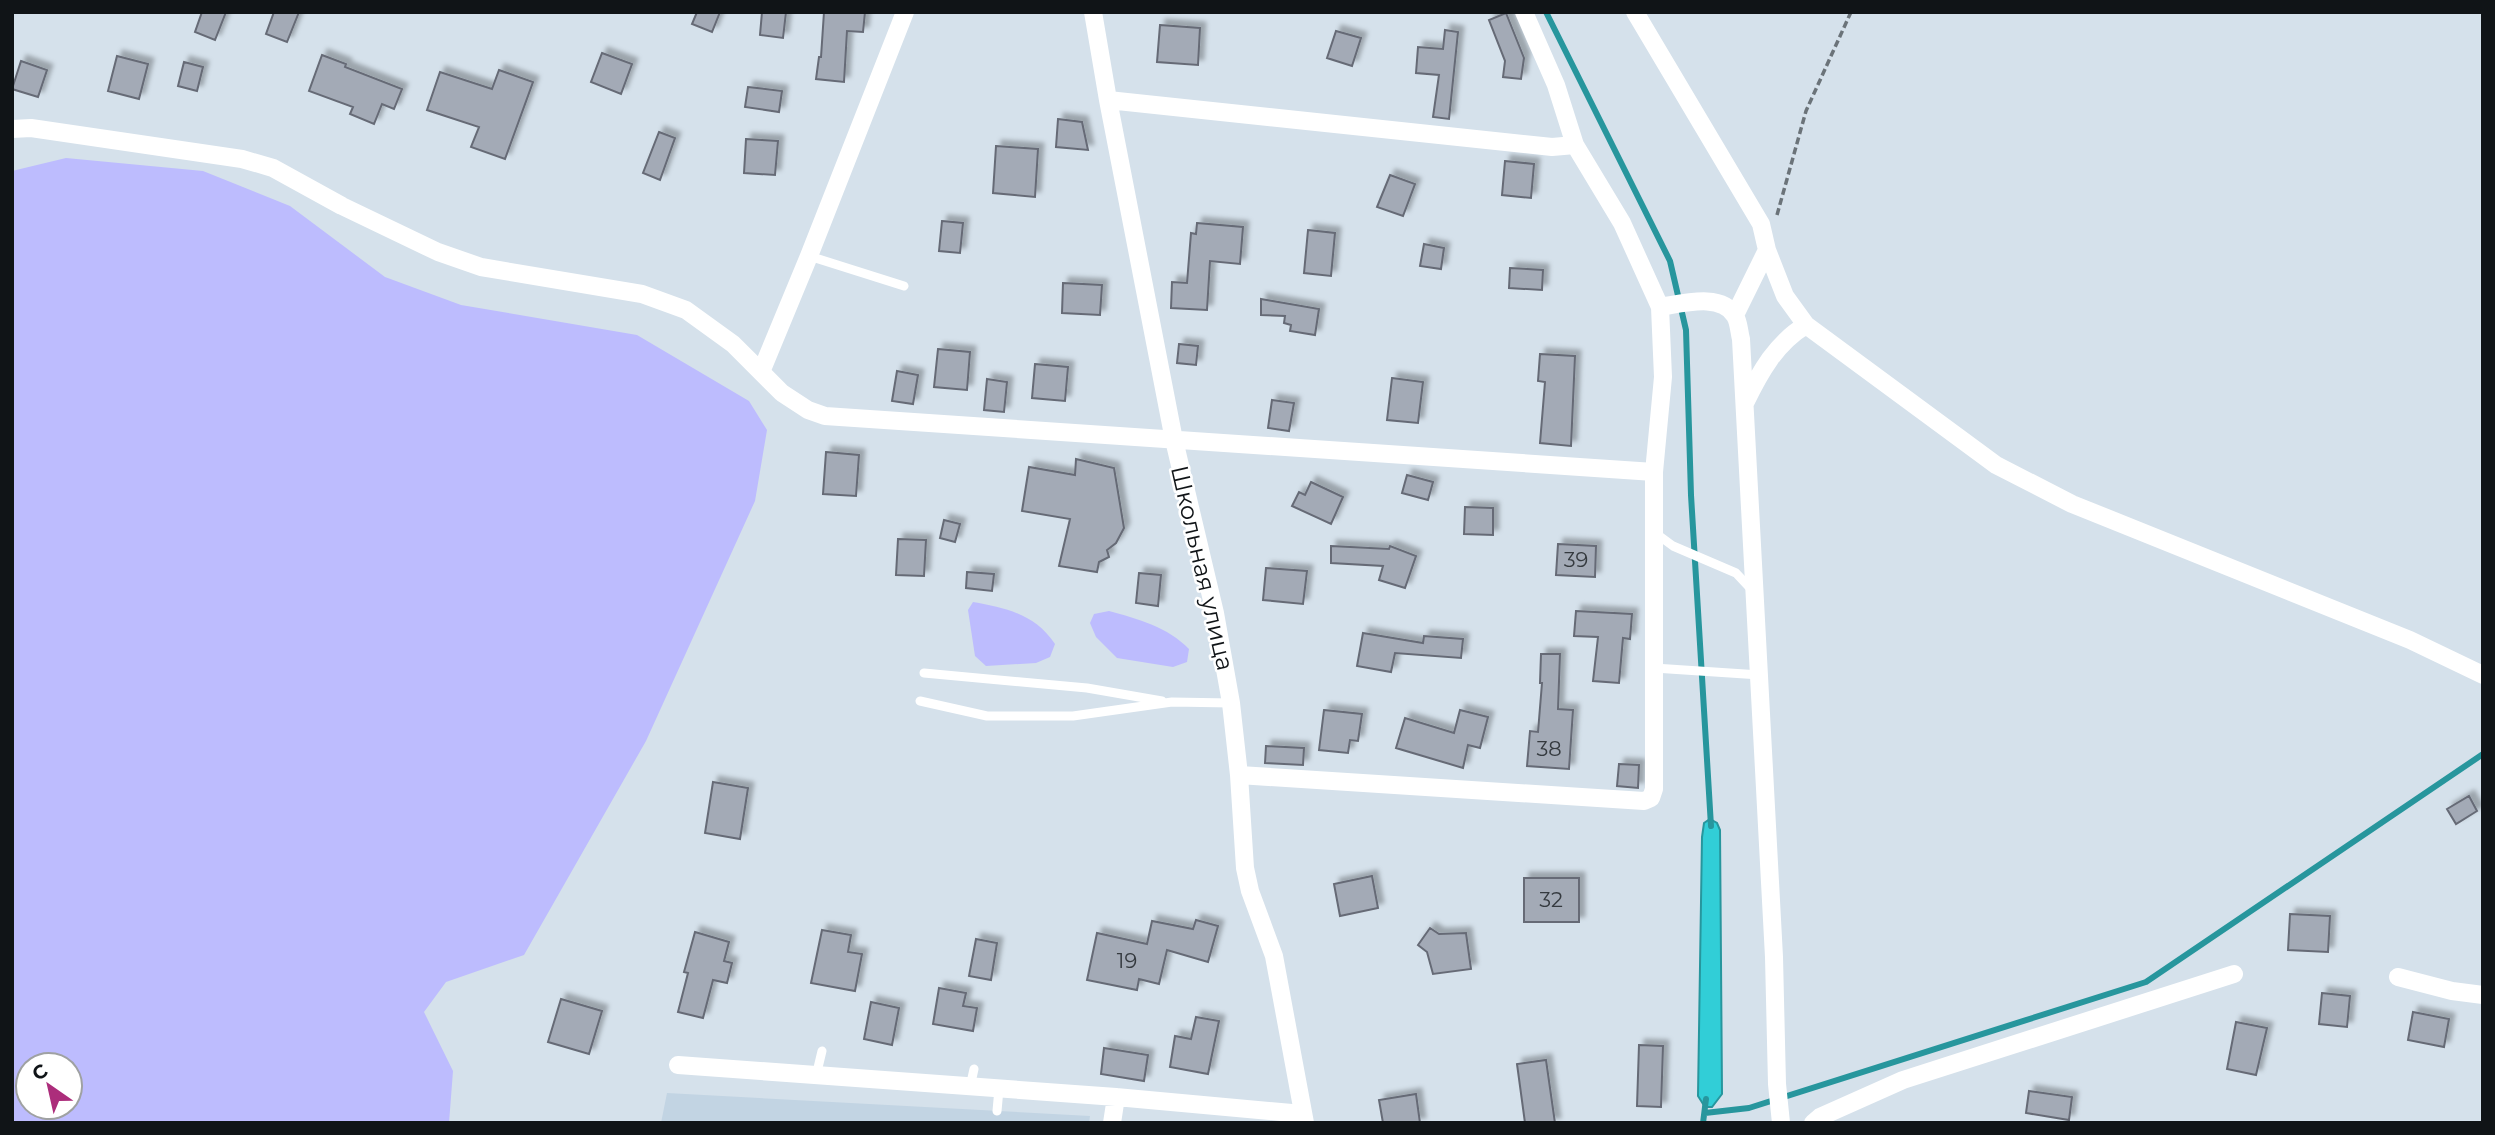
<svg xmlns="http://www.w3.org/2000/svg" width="2495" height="1135" font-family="Montserrat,sans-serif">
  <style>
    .built { fill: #c2d4e3 }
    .green { fill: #bdbcfe; fill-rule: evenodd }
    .water { fill: #31ced7; stroke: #27969d; stroke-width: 2 }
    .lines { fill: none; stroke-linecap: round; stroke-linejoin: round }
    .stream { stroke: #27969d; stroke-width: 6 }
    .building { fill: #a3aab6; stroke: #666b76; stroke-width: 2; filter: url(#shadow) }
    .path { stroke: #6b7379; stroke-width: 3.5; stroke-dasharray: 7 3.5; stroke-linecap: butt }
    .service { stroke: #fff; stroke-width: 9 }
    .minor { stroke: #fff; stroke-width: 18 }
    .labels { text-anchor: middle; stroke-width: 5; stroke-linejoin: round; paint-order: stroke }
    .number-label { font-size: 21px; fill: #353a3f }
    .street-label { font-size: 24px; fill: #101417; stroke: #fff }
  </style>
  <defs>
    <filter id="shadow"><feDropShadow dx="5.5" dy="-5.5" stdDeviation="2" flood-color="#0004"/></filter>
  </defs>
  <rect width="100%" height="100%" fill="#d5e1eb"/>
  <path class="built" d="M667 1093 1090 1116 1089 1123H661Z"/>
  <path class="green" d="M66 158 203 171 290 206 385 277 461 305 637 335 749 401 767 430 755 501 646 741 524 955 446 982 424 1012 453 1071 449 1123H12V171ZM28 1065H70V1107H28Z
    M973 602C1006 608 1035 614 1055 644L1050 657 1036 663 986 666 975 656 968 610Z
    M1109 611C1138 619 1168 627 1189 649L1187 662 1173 667 1117 658 1096 637 1090 623 1094 614Z"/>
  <path class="water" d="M1710 819 1717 823 1720 830 1722 1094 1712 1107H1705L1698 1096 1702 837 1704 823Z"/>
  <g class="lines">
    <path class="stream" d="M1546 12 1670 261 1686 330 1691 495 1711 826
      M1705 1113 1749 1108 2146 982 2483 754
      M1703 1123 1706 1099"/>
  </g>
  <path class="building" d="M202 12H226L215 40 195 32Z
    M274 12H299L287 42 266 34Z
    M697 12H720L712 32 692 24Z
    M762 12H786L783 38 760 35Z
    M824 12H865L863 32 847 31 844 82 816 79 819 57H821Z
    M1506 13 1524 58 1521 79 1503 77 1505 61 1489 20Z
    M1160 25 1200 28 1198 65 1157 62Z
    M1445 30 1458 32 1449 119 1433 117 1439 75 1416 73 1418 47 1443 49Z
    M1336 31 1361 38 1352 66 1327 58Z
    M602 53 632 64 621 94 591 82Z
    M322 55 346 64 345 67 402 89 394 109 382 104 374 124 350 114 353 107 309 91Z
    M117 56 148 64 139 99 108 91Z
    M21 61 47 70 38 97 12 89Z
    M184 62 203 67 197 91 178 86Z
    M499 70 533 82 505 159 471 147 479 127 427 110 440 72 492 89Z
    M748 87 782 91 779 112 745 107Z
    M1058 119 1082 122 1088 150 1056 147Z
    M659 132 675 138 660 180 643 173Z
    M746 139 778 141 775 175 744 173Z
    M996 146 1038 149 1035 197 993 193Z
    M1505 161 1534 164 1531 198 1502 195Z
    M1390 175 1415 184 1403 216 1377 207Z
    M942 221 963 223 960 253 939 251Z
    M1197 223 1243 227 1240 264 1210 261 1207 310 1171 308 1172 282 1187 283 1191 233 1196 234Z
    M1308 230 1335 233 1331 276 1304 273Z
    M1424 244 1444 248 1441 269 1420 266Z
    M1510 268 1543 270 1542 290 1509 288Z
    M1063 283 1102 285 1100 315 1062 313Z
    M1261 299 1319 309 1315 335 1290 331 1291 325 1284 323 1285 316 1261 315Z
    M1179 344 1198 346 1196 365 1177 363Z
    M938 349 970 352 967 390 934 387Z
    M1540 354 1575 356 1571 446 1540 443 1545 382 1538 381Z
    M1035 364 1068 367 1065 401 1032 398Z
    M897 371 918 375 913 404 892 401Z
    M1392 378 1423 382 1418 423 1387 420Z
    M987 379 1007 382 1004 412 984 410Z
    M1272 400 1294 403 1289 431 1268 428Z
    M826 452 859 455 856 496 823 494Z
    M1076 459 1114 468 1124 528 1116 543 1107 550 1109 557 1099 562 1097 572 1059 566 1070 519 1022 511 1029 467 1075 475Z
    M1407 475 1433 482 1428 500 1402 493Z
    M1311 482 1343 497 1331 524 1292 506 1299 492 1305 495Z
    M1465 507 1493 508V535L1464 534Z
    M944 520 960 524 955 542 940 538Z
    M898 539 926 540 924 576 896 575Z
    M1558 544 1596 546 1595 577 1556 575Z
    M1331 546 1389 549 1390 546 1416 556 1405 588 1379 580 1383 566 1331 563Z
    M1266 568 1307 571 1303 604 1263 600Z
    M967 572 994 574 992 591 966 588Z
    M1139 573 1161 575 1158 606 1136 603Z
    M1576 611 1632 614 1630 639 1623 638 1619 683 1593 681 1598 637 1574 636Z
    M1363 633 1423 643 1424 636 1463 639 1461 658 1395 653 1391 672 1357 666Z
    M1541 654H1560L1558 709 1573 710 1569 769 1527 766 1530 731 1538 732 1542 683H1540Z
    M1324 710 1362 714 1358 741 1350 740 1348 753 1319 750Z
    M1460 710 1488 717 1480 748 1468 745 1463 768 1396 748 1405 718 1454 733Z
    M1266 746 1304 748 1303 765 1265 763Z
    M1619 764 1639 765 1638 788 1617 786Z
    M713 782 748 788 740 839 705 833Z
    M2469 796 2477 811 2456 824 2447 809Z
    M1372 876 1378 908 1340 916 1334 884Z
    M1524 878H1579V922H1524Z
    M2290 914 2330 916 2328 952 2288 950Z
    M1196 920 1218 926 1208 962 1167 950 1159 984 1139 979 1137 990 1087 980 1097 933 1147 944 1152 921 1193 929Z
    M1430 928 1439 934 1466 933 1471 969 1433 974 1427 952 1418 945Z
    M822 930 851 935 848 952 862 954 855 991 811 983Z
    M695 932 729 942 724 961 732 963 727 983 713 980 703 1018 678 1012 688 973 684 972Z
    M976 939 997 943 991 980 969 976Z
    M939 988 966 993 963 1006 977 1008 973 1031 933 1024Z
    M2322 993 2350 996 2347 1027 2319 1024Z
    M561 999 602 1011 589 1054 548 1042Z
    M871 1002 899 1008 892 1045 864 1039Z
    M2413 1012 2449 1019 2444 1047 2408 1040Z
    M1196 1017 1219 1021 1208 1074 1170 1067 1175 1036 1191 1039Z
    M2236 1022 2267 1028 2256 1075 2227 1069Z
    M1639 1045 1663 1046 1661 1107 1637 1106Z
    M1104 1048 1148 1055 1144 1081 1101 1074Z
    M1546 1060 1555 1123H1525L1517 1064Z
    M2029 1091 2072 1097 2069 1120 2026 1113Z
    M1416 1094 1420 1123H1383L1379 1100Z"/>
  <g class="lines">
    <path class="path" d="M1777 215 1806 111 1851 12"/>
    <path class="service" d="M809 256 904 286
      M1654 532 1673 546 1736 573 1751 589
      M1654 668 1760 675
      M924 673 1087 688 1162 701
      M920 701 987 716H1073L1172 702 1231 703
      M816 1076 822 1051
      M970 1087 974 1069
      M997 1111 999 1089"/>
    <path class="minor" d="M1093 12 1108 100 1174 440 1215 613 1231 703 1239 775 1245 868 1250 891 1274 956 1305 1123
      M1635 12 1761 224 1767 250 1735 315
      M1108 100 1552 147 1575 145
      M12 129 31 128 242 159 273 168 342 206 438 252 481 267 642 294 686 310 733 344 782 393 808 410 825 416 1654 472
      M1767 250 1785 296 1806 325 1996 465 2072 504 2410 640 2483 675
      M1660 307C1681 304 1722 292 1735 316 1739 322 1739 332 1741 339L1774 957 1777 1084 1781 1123
      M761 372 809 256 905 12
      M1745 403C1760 372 1776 343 1806 325
      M1239 775 1644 801 1651 798 1654 789V472L1663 377 1660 307 1622 223 1575 145 1556 85 1524 12
      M2398 977 2452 991 2483 995
      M678 1065 1116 1097 1303 1114
      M1112 1123 1116 1097
      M1813 1123 1820 1117 1903 1080 2234 974"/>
  </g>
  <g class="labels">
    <g class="number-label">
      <text x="1576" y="567">39</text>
      <text x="1549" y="756">38</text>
      <text x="1551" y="907">32</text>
      <text x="1127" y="968">19</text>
    </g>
    <g class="street-label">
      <text transform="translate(1202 568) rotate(77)" y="8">Школьная улица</text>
    </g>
  </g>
  <rect width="2495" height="1135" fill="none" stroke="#101417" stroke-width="28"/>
  <g transform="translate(49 1086) rotate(326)"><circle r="33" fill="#ffffff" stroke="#9fa1a2" stroke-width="2"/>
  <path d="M0-5L12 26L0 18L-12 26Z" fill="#ac2d7b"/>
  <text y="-10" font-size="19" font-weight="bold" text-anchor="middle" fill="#101417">С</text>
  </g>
</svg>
